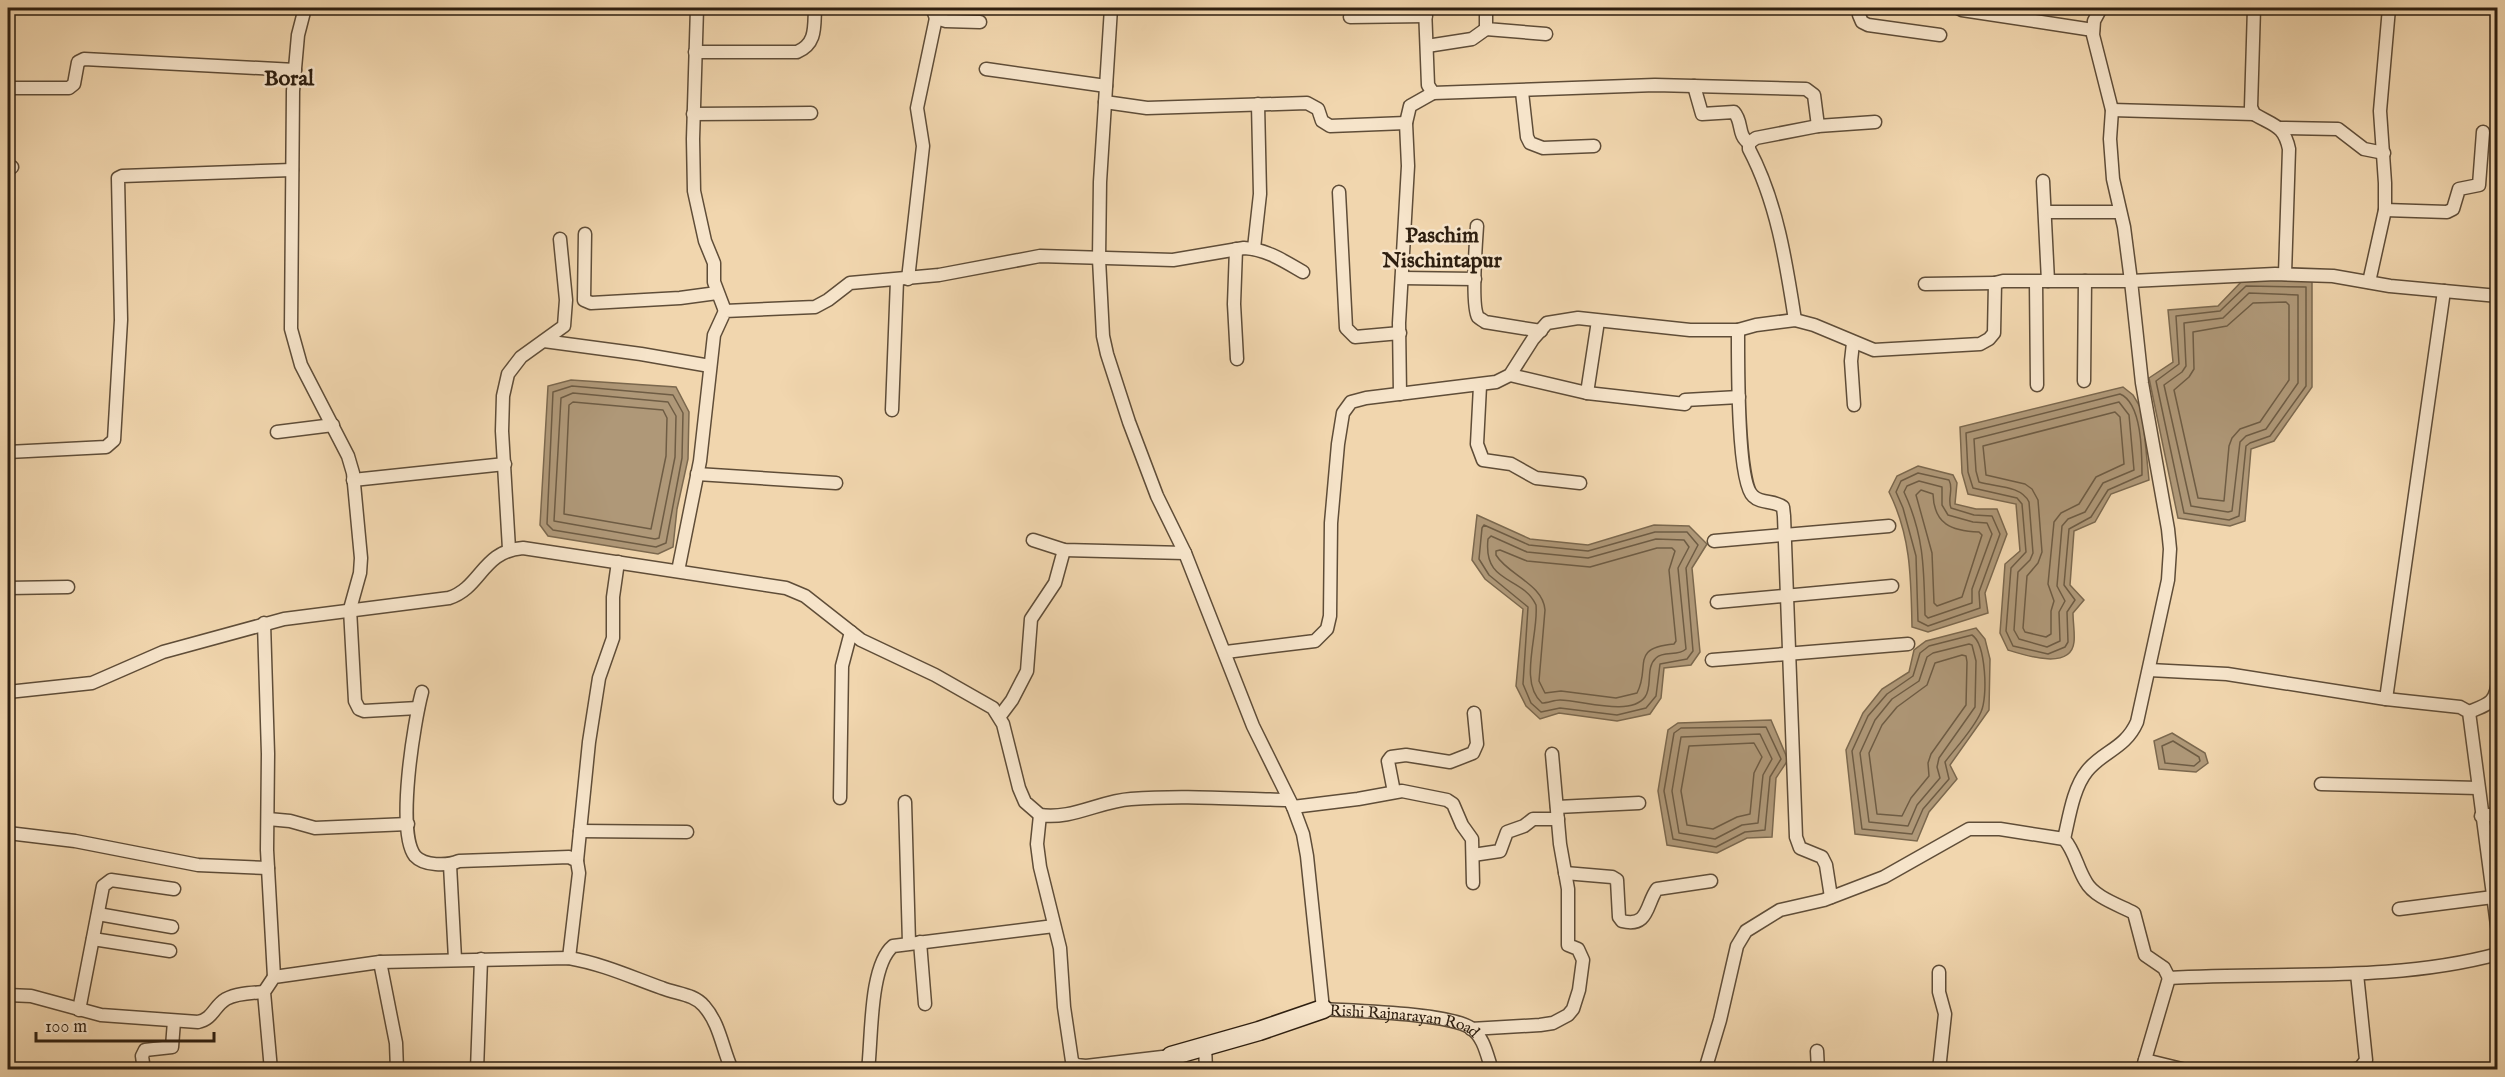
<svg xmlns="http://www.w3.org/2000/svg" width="2505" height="1077" font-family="'IM FELL English',serif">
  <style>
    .water { fill: #af9878; stroke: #7b684e; stroke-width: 1.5 }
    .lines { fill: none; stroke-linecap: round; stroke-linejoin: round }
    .shore { stroke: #6e5c44; stroke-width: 1.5 }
    .street-casing { stroke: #5f4d38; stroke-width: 15 }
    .secondary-casing { stroke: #2e1f10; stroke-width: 21 }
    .street { stroke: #f6e4ca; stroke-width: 12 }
    .secondary { stroke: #f6e4ca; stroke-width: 18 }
    .labels { text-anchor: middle; stroke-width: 5; stroke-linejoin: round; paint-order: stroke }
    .street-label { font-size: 16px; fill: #2e1f10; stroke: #f6e4ca }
    .district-label { font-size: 22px; font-weight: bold; fill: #2e1f10; stroke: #f6e4ca }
  </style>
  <rect width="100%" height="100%" fill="#f1d6ae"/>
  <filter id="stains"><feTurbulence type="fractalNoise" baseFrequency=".00333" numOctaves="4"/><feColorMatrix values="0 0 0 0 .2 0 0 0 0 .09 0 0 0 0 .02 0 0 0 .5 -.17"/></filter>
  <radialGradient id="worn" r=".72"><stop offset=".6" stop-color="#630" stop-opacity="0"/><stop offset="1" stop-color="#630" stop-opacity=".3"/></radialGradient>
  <path class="water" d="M2243 280H2312V387L2274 441 2251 449 2245 521 2230 526 2178 518 2149 378 2173 362 2168 310 2218 306Z
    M571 380 676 387 689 412 688 459 677 509 673 547 658 554 548 536 540 525 548 386Z
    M2123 387 2133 395 2142 410 2149 480 2111 494 2095 522 2074 531 2070 585 2084 600 2073 613C2073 623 2075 633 2074 642 2071 671 2024 655 2008 650L2000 633 2005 564 2020 551 2016 504 1968 494 1962 473 1960 427Z
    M1918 466 1953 475 1957 483 1955 504 1976 509H1997L2007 534 1985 593 1988 613 1928 632 1912 627C1911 578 1911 536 1889 492L1897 476Z
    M1477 515 1530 539 1588 545 1654 525 1689 526 1707 544 1692 568 1700 652 1691 665 1664 668 1661 698 1650 714 1617 721 1559 713 1540 719 1526 706 1516 686 1523 609 1485 579 1472 560Z
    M1976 628 1985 639 1990 659 1989 710 1950 765 1957 779 1929 812 1917 841 1855 834 1846 750 1863 713 1882 689 1909 672 1914 650 1926 641Z
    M1771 720 1788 760 1776 778 1772 837 1747 838 1717 853 1667 845 1658 791 1668 730 1678 723Z
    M2172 733 2205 753 2208 763 2196 772 2159 769 2154 741Z"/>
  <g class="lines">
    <path class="shore" d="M2246 286 2306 287V386L2270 436 2250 443 2246 446 2239 516 2229 520 2184 513 2156 381 2179 364 2176 316 2220 311Z
      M2249 293 2298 295V383L2266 429 2246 436 2240 442 2232 511 2228 512 2191 506 2164 385 2182 372 2186 366 2184 323 2223 318Z
      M2286 302 2289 305V380L2260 422 2240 429 2232 438 2229 446 2224 501 2198 498 2174 390 2189 377 2194 369 2193 332 2227 326 2253 303Z
      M572 386 673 395 683 413 682 458 666 543 656 547 553 530 547 524 553 392Z
      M573 393 668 402 676 416 675 457 659 538 655 539 554 521 561 398Z
      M2120 394C2142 403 2142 453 2142 475L2108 490 2091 517 2069 529 2064 585 2075 600 2067 612 2068 642 2065 647 2048 654 2013 646 2006 631 2011 568 2026 552 2022 504 2017 498 1973 488 1968 472 1966 433Z
      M573 402 663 410 667 418 666 456 651 529 564 514 569 405Z
      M2119 402 2129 415 2134 470 2103 483 2085 512 2068 519 2062 526 2057 586 2065 601 2059 612 2060 641 2047 647 2019 639 2014 630 2018 572 2030 560 2033 553 2029 502C2021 485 1994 487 1979 482L1976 471 1974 439Z
      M2115 412 2120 417 2124 464 2096 477 2079 504 2061 513 2054 522 2048 584 2054 601 2051 611V634L2046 637 2025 632 2023 628 2027 576 2038 563 2042 552 2038 500 2032 489 2025 484 1986 475 1983 446Z
      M1918 473 1949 480C1954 489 1947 499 1951 508L1974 515 1992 516 2000 534 1979 592 1980 608 1928 626 1918 621 1916 556 1903 508 1896 492 1901 481Z
      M1919 481 1942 487V505L1948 515 1973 522 1987 523 1992 534 1972 589V603L1928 618 1925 615C1924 569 1924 535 1904 492L1907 486Z
      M1921 490 1933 494C1934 524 1951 531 1979 532L1982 535 1962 597 1937 606 1934 603 1932 553 1916 495Z
      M1484 525 1529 545 1588 551 1655 532H1687L1698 545 1686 568 1693 651 1687 659 1660 664 1656 696 1646 708 1617 715 1560 708 1541 712 1531 703 1523 684 1528 607 1489 575 1479 559 1482 528Z
      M1491 536 1527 552 1588 558 1656 539 1684 540 1689 547 1678 568 1686 649C1678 657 1664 650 1656 658 1645 668 1653 686 1645 697 1630 717 1582 700 1560 700 1554 700 1548 703 1542 703 1518 682 1539 634 1536 605 1522 575 1483 585 1488 539Z
      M1657 548H1672L1675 551 1669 570 1676 641 1674 644C1629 648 1651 667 1637 693L1616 698 1561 691 1545 693 1539 681 1545 610C1543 584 1508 575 1496 555V551L1500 550 1527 561 1590 567Z
      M1972 635C1986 644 1988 697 1981 712 1973 730 1957 746 1945 762L1949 779 1923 809 1912 834 1862 829 1852 751 1868 716 1887 694 1913 676 1920 653 1929 646Z
      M1969 644 1972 645 1976 661 1975 707 1939 758 1937 767 1940 778 1917 805 1908 826 1869 822 1860 753 1875 720 1892 699 1919 681 1927 657 1933 653Z
      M1962 655 1966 656 1967 662 1966 705 1931 754 1928 763 1929 776 1911 798 1902 816 1877 814 1869 753 1882 725 1897 707 1927 685 1935 663Z
      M1766 727 1781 759 1770 777 1765 830 1745 832 1716 847 1673 839 1664 791 1674 733 1681 728Z
      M1760 734 1772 759 1763 775 1758 823 1742 825 1715 839 1679 833 1672 791 1681 737Z
      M2173 741 2199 757 2200 761 2194 766 2165 763 2162 746Z
      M1754 743 1762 757 1754 773 1750 814 1737 817 1713 829 1687 825 1681 791 1689 746Z"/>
    <defs>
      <g id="street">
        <path d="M305 8 298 35 293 91 291 329 301 365 348 456 353 473 361 558 360 573 350 609 355 701 359 709 364 711 418 708"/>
        <path d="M697 8 693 139 694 191 705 241 714 263V282L725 311"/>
        <path d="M932 8 936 18 946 21 980 22"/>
        <path id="s1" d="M1111 8 1100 182 1099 259 1103 336 1107 354 1129 422 1157 496 1185 553 1253 726 1293 807 1303 834 1307 856 1323 1009C1354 1011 1448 1013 1471 1028 1484 1037 1487 1056 1492 1070"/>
        <path d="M1425 8 1428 85 1433 93 1655 85 1806 89 1814 95 1818 126"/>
        <path d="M1486 8V29L1546 34"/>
        <path d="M1860 8 1859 15 1862 22 1868 25 1940 35"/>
        <path d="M1958 8 1962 10 2093 30"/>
        <path d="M2254 8 2251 107 2254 114C2274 126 2284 125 2289 149L2285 274"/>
        <path d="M1350 17 1426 16"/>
        <path d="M1427 46 1472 39 1486 29"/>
        <path d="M695 52H797C817 44 814 26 815 8"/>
        <path d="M986 69 1106 86"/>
        <path d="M1694 86 1702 114 1734 112C1743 122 1737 135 1749 143"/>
        <path d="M8 88H69L74 84 78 62 84 59 295 70"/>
        <path d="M1522 92 1527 137 1530 143 1543 148 1594 146"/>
        <path d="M1105 102 1147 108 1307 103 1318 109 1322 121 1330 126 1406 123"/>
        <path d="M2112 110 2254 114"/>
        <path d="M693 114 811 113"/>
        <path d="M2281 128 2338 129 2364 149 2384 153"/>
        <path d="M8 166 12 167"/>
        <path d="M2043 181 2048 281"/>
        <path d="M1339 192 1346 328 1355 337 1400 333"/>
        <path d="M2385 210 2447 212 2453 209 2459 189 2479 185 2483 132"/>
        <path d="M2045 212H2120"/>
        <path d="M1477 226C1476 241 1471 306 1478 317 1480 319 1483 320 1485 322L1541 331"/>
        <path d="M585 234 584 300 591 303 680 298 717 293"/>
        <path d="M1254 248 1260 194 1258 104"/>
        <path d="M1236 249 1234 304 1237 359"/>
        <path d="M1402 278 1475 279"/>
        <path d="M908 279 923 146 917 108 936 18"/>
        <path d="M2036 282 2037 385"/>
        <path d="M2369 282 2385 210V183L2380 111 2389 8"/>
        <path d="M1925 284 1995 283"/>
        <path d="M1795 320C1786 262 1777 202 1749 149V143L1756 138 1818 126 1875 122"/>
        <path d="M1738 330 1756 325 1795 320 1814 325 1874 350 1980 344 1989 339 1994 333 1995 283 2003 281H2131L2124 227 2113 179 2110 139 2112 110 2093 35 2094 21 2101 8"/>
        <path d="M544 341 641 354 710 366"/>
        <path d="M1853 343 1851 361 1854 405"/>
        <path d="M1510 375 1587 393 1685 404"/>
        <path d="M2084 381 2085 281"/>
        <path d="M1480 386 1477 444 1483 460 1511 464 1536 478 1580 483"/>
        <path d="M1587 393 1598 321"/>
        <path d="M1400 394 1399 323 1408 166 1406 123 1410 106 1433 93"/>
        <path d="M1685 400 1739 397"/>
        <path d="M892 410 897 280"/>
        <path d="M277 432 333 425"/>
        <path d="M8 452 106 447 114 440 121 320 118 178 122 176 292 170"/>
        <path d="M697 474 836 483"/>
        <path d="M353 480 505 464"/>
        <path d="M1033 540 1064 550 1185 553"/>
        <path d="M1714 541 1889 526"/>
        <path d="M509 549 502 431 503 396 508 374 521 357 564 326 566 300 560 239"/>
        <path d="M678 571 700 461 714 335 725 311 815 307 828 300 850 283 939 275 1040 256 1173 260 1244 248C1266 249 1284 261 1303 272"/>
        <path d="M8 588 68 587"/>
        <path d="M1717 602 1892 586"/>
        <path d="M264 623 268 754 267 850 274 977"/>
        <path d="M1226 652 1315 641 1327 629 1330 616 1331 523 1338 444 1343 413 1351 402 1366 398 1496 382 1510 375 1533 339 1547 323 1578 318 1690 330H1738C1738 356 1737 483 1753 496 1761 504 1774 500 1783 507L1784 516 1796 837 1800 848 1822 857 1826 865 1831 897"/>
        <path d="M1712 660 1908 644"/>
        <path d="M2149 670 2227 674 2386 699 2444 291"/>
        <path d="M8 692 92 683 163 652 284 619 449 598C481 588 482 551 523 548L786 588 805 596 861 640 935 675 993 708 1003 724 1019 788 1025 802 1040 815C1071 820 1100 801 1131 799 1183 795 1236 799 1289 800"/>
        <path d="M422 692C414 722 396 832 415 856 424 866 447 866 459 861L569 857 577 861 579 873 569 958"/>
        <path d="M2386 699 2460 707 2469 712 2498 933"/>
        <path d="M2469 712C2489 704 2496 703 2498 680"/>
        <path d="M1000 716 1012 700 1027 671 1031 619 1055 583 1064 550"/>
        <path d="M2321 784 2478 788"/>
        <path d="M1394 792 1388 761 1391 757 1406 755 1450 762 1473 753 1477 744 1474 713"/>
        <path d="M840 798 842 666 851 632"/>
        <path d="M905 802 909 943"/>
        <path d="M1293 807 1358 799 1402 791 1447 800 1453 804 1462 825 1472 839 1473 883"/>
        <path d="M1557 807 1639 803"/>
        <path d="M1040 815 1037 844 1040 867 1060 948 1064 1007 1072 1061 1076 1065 1086 1066 1171 1056"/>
        <path d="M2481 816 2498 814"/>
        <path d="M268 819 290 821 315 828 408 824"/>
        <path d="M580 831 687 832"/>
        <path d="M8 833 75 841 198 865 268 868"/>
        <path d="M2064 839C2069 818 2073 788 2087 771 2103 751 2125 749 2137 722L2168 580 2170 549 2168 529 2142 383 2131 281 2275 274 2333 276 2390 286 2498 296"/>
        <path d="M1473 855 1500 851 1507 832 1524 826 1533 819H1558"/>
        <path d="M577 861 589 742 599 678 613 638V597L618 562"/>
        <path d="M450 865 455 959"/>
        <path d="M1565 873 1612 877 1617 880 1619 917 1622 921C1649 928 1646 904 1657 889L1711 881"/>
        <path d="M2399 909 2493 897"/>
        <path d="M98 914 172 927"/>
        <path d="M93 939 170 951"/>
        <path d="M920 942 925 1004"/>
        <path d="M380 962 396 1043 397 1070"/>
        <path d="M1939 972V992L1945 1014 1939 1070"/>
        <path d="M8 995 31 996 101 1015 198 1022C213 1019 214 1006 226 999 237 993 252 993 264 992"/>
        <path d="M79 1010 103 886 111 880 174 889"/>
        <path d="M1471 1029 1540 1025 1553 1023 1568 1015 1573 1009 1579 990 1583 960 1578 949 1568 945V889L1560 844 1552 754"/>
        <path d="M1205 1046 1206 1070"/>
        <path d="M1817 1051 1818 1070"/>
        <path d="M2145 1060 2186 1070"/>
        <path d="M144 1070 142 1056 145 1050 172 1047 174 1021"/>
        <path d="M271 1070 264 992 274 977 380 962 569 958C603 964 631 977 662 988 677 994 694 994 704 1006 720 1024 722 1048 732 1070"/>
        <path d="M477 1070 481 959"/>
        <path d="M868 1070C872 1039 869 966 893 946L1054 926"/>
        <path d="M1705 1070 1720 1020 1737 946 1746 931 1780 910 1824 900 1884 877 1969 829H2000L2064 839C2075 851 2077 868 2086 882 2094 897 2119 905 2134 913L2145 955 2164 968 2169 978C2279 971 2390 983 2498 954"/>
        <path d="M2142 1070 2169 978"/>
        <path d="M2352 1070 2360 1068 2366 1060 2357 974"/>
      </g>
      <path id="secondary" d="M1162 1070 1171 1056 1259 1031 1323 1009"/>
    </defs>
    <use href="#street" class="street-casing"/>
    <use href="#secondary" class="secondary-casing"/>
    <use href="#street" class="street"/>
    <use href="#secondary" class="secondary"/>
  </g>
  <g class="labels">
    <g class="street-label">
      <text dy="6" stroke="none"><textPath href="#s1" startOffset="1125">Rishi Rajnarayan Road</textPath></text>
    </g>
    <g class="district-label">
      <text x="289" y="85">Boral</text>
      <text x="1442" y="242">Paschim<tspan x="1442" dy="25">Nischintapur</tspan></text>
    </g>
  </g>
  <rect width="2505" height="1077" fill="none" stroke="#f1d6ae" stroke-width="30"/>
  <rect x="9" y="9" width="2487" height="1059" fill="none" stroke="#2e1f10" stroke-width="3"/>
  <rect x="15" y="15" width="2475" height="1047" fill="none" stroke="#2e1f10" stroke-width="1.5"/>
  <path d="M36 1032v9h178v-9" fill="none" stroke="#2e1f10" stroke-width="3"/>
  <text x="45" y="1032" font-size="18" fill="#2e1f10" stroke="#f6e4ca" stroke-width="4.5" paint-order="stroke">100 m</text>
  <rect width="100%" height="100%" filter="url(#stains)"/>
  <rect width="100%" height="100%" fill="url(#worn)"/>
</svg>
